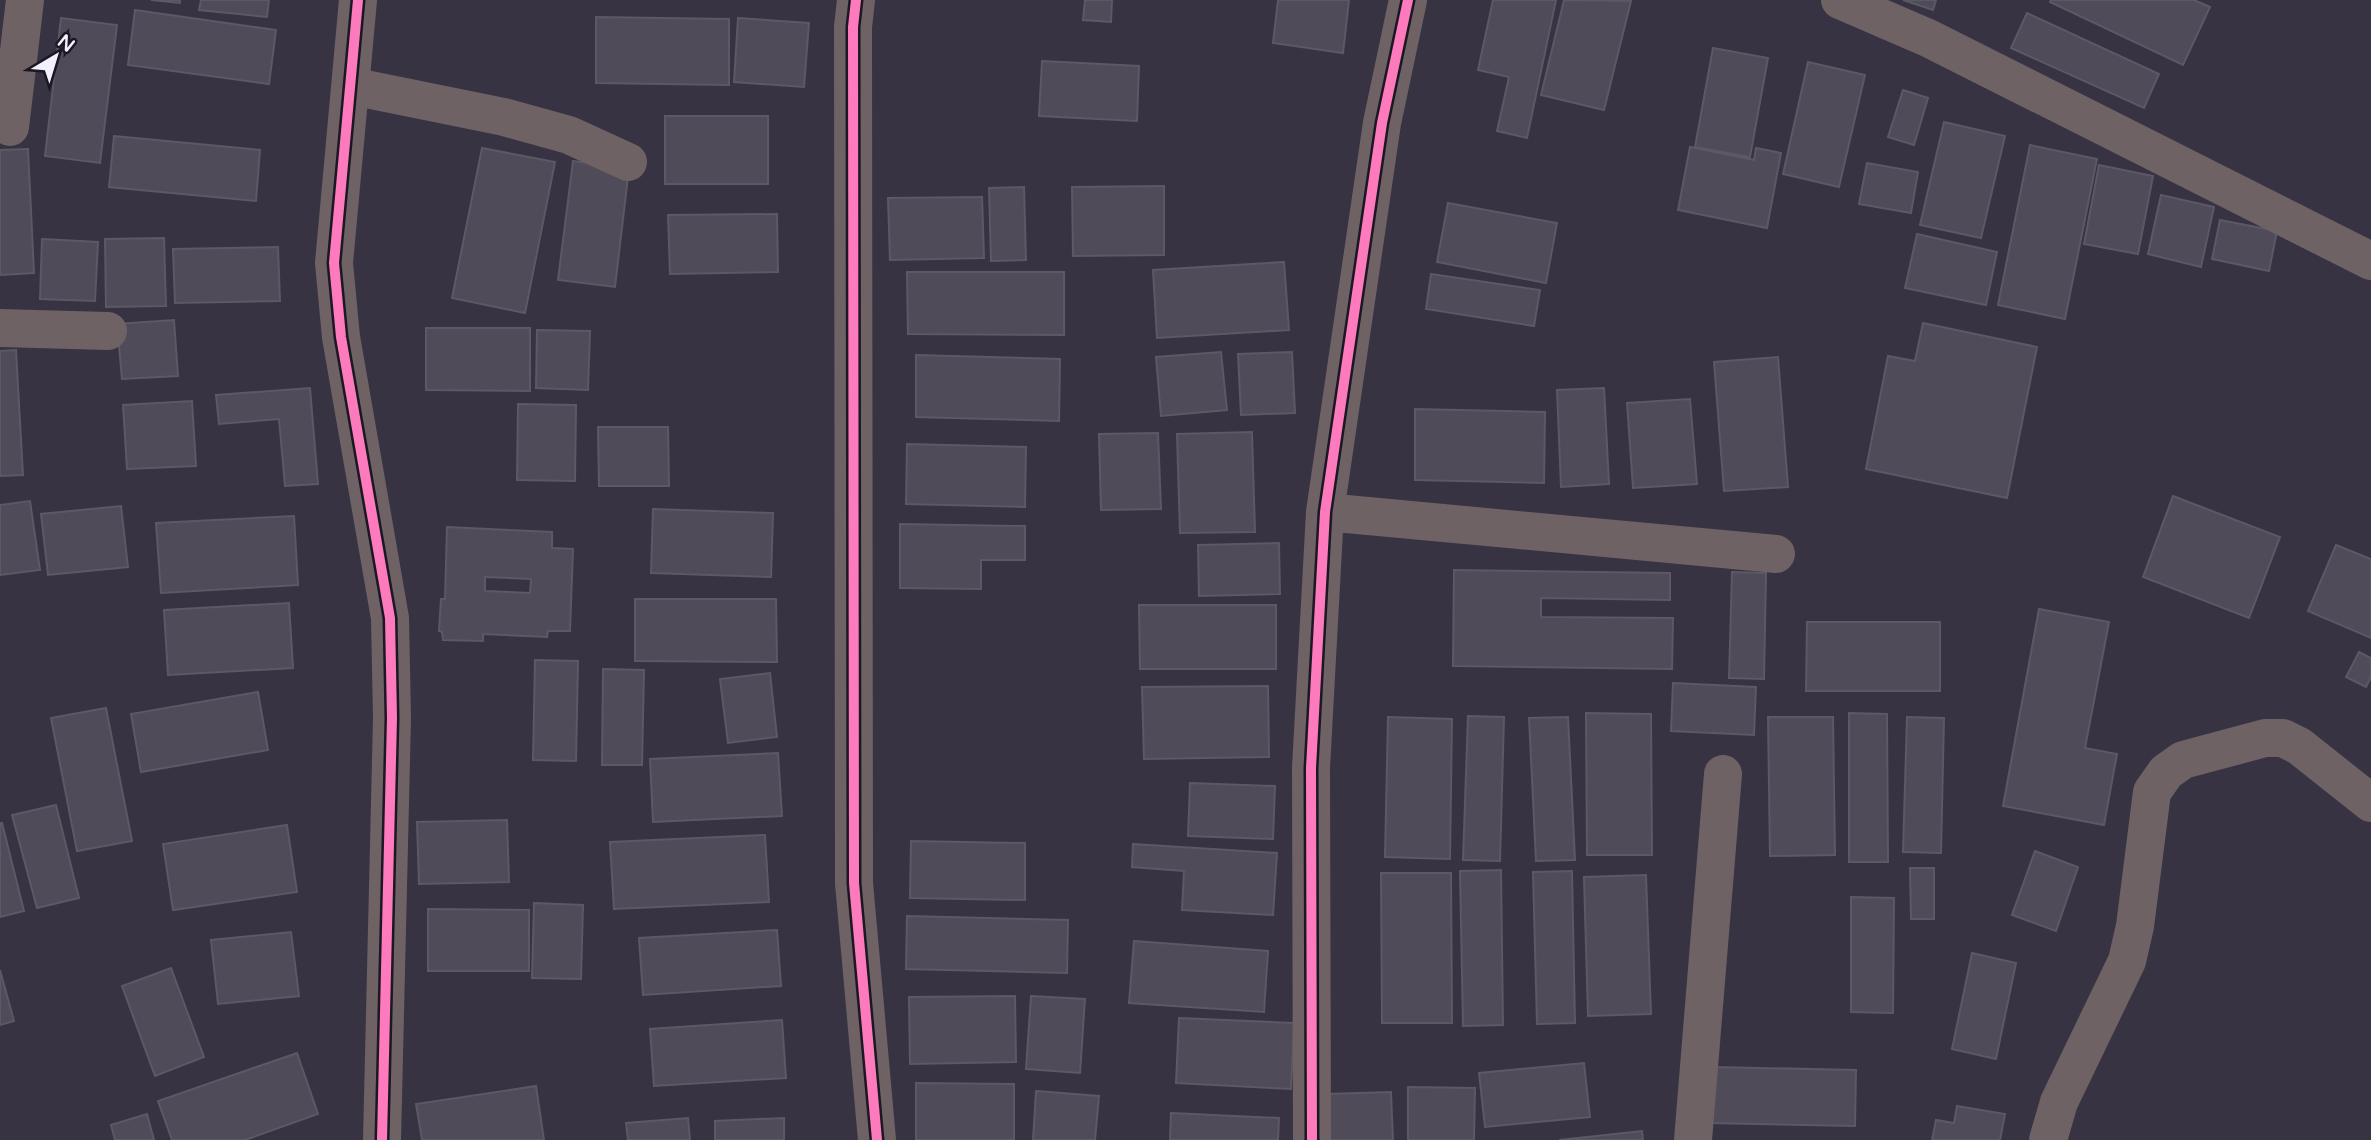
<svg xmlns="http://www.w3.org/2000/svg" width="2371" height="1140" font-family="'Varela Round',sans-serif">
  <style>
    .building { fill: #4f4b58; stroke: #5c5865; stroke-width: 2; fill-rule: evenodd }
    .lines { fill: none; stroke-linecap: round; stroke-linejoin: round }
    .street { stroke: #6e6264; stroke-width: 38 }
    .cycleway-casing { stroke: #1b1824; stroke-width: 15 }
    .cycleway { stroke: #fd7abc; stroke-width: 10 }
  </style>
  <rect width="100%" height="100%" fill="#383342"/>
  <path class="building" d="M151 0H180V3Z
    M201 0H269L267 17 199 10Z
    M1085 0H1112L1111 22 1083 20Z
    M1278 0H1349L1343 53 1273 43Z
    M1493 0H1556L1527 138 1497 131 1509 77 1478 70Z
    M1564 0 1631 1 1604 110 1541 95Z
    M1903 0H1936L1933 10Z
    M2051 0H2194L2210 7 2183 65 2050 2Z
    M135 10 276 30 269 84 128 65Z
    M2027 13 2159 74 2144 108 2011 48Z
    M596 17 729 19V85L596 83Z
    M61 18 117 25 100 163 45 156Z
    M738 18 809 23 804 87 734 82Z
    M1713 48 1768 58 1750 157 1695 147Z
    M1042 61 1139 66 1137 121 1039 116Z
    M1808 62 1865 75 1839 187 1783 174Z
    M1903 90 1928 98 1914 145 1888 137Z
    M665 116H768V184H665Z
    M1944 122 2005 136 1981 238 1920 225Z
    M114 136 260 150 256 201 109 187Z
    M2030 145 2097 159 2065 319 1998 305Z
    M1690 147 1754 160 1756 148 1781 153 1767 228 1678 210Z
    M482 148 555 162 525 313 452 298Z
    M28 149 34 273 0 275V150Z
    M573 161 629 168 615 287 558 280Z
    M1867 163 1918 172 1911 213 1859 204Z
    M2099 165 2153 176 2138 254 2084 244Z
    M1164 186V255L1073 256 1072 187Z
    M1024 187 1026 260 991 261 989 188Z
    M2161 195 2214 207 2201 267 2148 254Z
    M982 197 984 258 890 260 888 198Z
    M1448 203 1557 223 1546 283 1437 262Z
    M777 214 778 272 670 274 668 215Z
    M2220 220 2277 231 2269 271 2212 259Z
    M1917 234 1997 252 1986 305 1905 288Z
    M164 238 166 306 106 307 105 239Z
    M42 239 98 242 95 301 40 299Z
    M278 247 280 301 175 303 173 249Z
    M1284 262 1289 330 1157 338 1153 270Z
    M907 272H1064V335L908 334Z
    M1431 274 1540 290 1534 326 1426 309Z
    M174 320 178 376 122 379 117 324Z
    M1923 323 2037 347 2007 498 1866 469 1888 356 1915 361Z
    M426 328H530V391L426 390Z
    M537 330 590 331 588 390 536 388Z
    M16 350 23 475 0 476V351Z
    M1221 352 1227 410 1161 416 1156 357Z
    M1292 352 1295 413 1241 415 1238 354Z
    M916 355 1060 359 1059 421 916 417Z
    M1778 357 1788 487 1724 491 1714 362Z
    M310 388 318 484 285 486 279 419 219 424 216 395Z
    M1604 388 1609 484 1561 487 1557 390Z
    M1690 399 1697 484 1633 488 1627 403Z
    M192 401 196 466 127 469 123 405Z
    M518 404 576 405 575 481 517 480Z
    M1415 409 1545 412 1544 483 1415 480Z
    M598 427H668L669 486H599Z
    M1252 432 1255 532 1180 533 1177 434Z
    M1158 433 1161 509 1101 510 1099 434Z
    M907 444 1026 447 1025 507 906 504Z
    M2173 496 2280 537 2249 618 2143 577Z
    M30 501 40 570 0 575V505Z
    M121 506 128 567 48 575 41 514Z
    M653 509 773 513 771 577 651 573Z
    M294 516 298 585 161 593 156 523Z
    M900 524 1025 526V560H981V589L900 588Z
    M447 527 552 532V548L573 549 570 631H548L547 637 483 634V641L443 640 442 632 439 631 441 599H445ZM485 577 531 579 530 593 485 591Z
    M1279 543 1280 594 1199 596 1198 545Z
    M2336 545 2371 559V638L2308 611Z
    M1454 570 1670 573V600L1541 598V617L1673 618 1672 669 1453 666Z
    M1732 572 1766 573 1764 679 1729 678Z
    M635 599H776L777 662 635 661Z
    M289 603 293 668 168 675 164 610Z
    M1139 605H1276V669H1140Z
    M2039 609 2109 622 2085 748 2117 754 2104 825 2003 806Z
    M1807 622H1940V691H1806Z
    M2359 652 2371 658V677L2366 687 2346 677Z
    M535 660 578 661 576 761 533 760Z
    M603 669 644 670 642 765H602Z
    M770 673 777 737 728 743 720 679Z
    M1673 683 1756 687 1754 735 1671 731Z
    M1268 686 1269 757 1144 759 1142 687Z
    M258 692 268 750 141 772 131 714Z
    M106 708 132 841 77 851 51 718Z
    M1586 713 1651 714 1652 855H1587Z
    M1849 713 1887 714 1888 862H1849Z
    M1468 716 1504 717 1500 861 1463 860Z
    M1388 717 1452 719 1450 859 1385 857Z
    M1568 717 1575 860 1536 861 1529 718Z
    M1768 717H1833L1835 855 1770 856Z
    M1907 717 1944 718 1941 853 1903 852Z
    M778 753 782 816 653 822 650 759Z
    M1190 783 1275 786 1273 839 1188 836Z
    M56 805 79 898 37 908 12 815Z
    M507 820 509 882 419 884 417 822Z
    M0 823H2L24 911 0 917Z
    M287 825 297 892 173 910 163 844Z
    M765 835 769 902 614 909 610 842Z
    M911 841 1025 843V900L910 898Z
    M1133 844 1277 853 1273 915 1182 910 1184 871 1132 867Z
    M2035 851 2078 867 2056 931 2012 915Z
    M1910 868H1934V919H1911Z
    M1501 870 1503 1025 1463 1026 1460 871Z
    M1572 871 1575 1023 1537 1024 1533 872Z
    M1381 873H1451L1452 1023H1382Z
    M1646 875 1651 1014 1588 1016 1584 877Z
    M1851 897 1894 898 1893 1013 1851 1012Z
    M534 903 583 905 581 979 532 978Z
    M428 909 529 910V971H428Z
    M907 916 1068 920 1067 973 906 969Z
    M777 930 781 986 643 995 639 938Z
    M291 932 299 996 218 1004 211 940Z
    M1134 941 1268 951 1264 1012 1129 1003Z
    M1972 953 2016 963 1996 1059 1952 1049Z
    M171 968 204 1057 155 1076 122 986Z
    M0 970 14 1021 0 1025Z
    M1015 996 1016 1062 910 1064 909 997Z
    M1031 996 1085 999 1080 1073 1026 1069Z
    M1179 1018 1294 1023 1291 1089 1176 1083Z
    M782 1020 786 1078 654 1086 650 1029Z
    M297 1053 318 1114 245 1140H172L158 1101Z
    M1584 1063 1590 1117 1485 1127 1479 1073Z
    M1712 1067 1856 1070 1855 1126 1711 1123Z
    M916 1083 1014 1084V1140H916Z
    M536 1086 544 1140H422L416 1104Z
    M1408 1087 1475 1088 1474 1140H1408Z
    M1036 1091 1099 1096 1095 1140H1033Z
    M1391 1092 1393 1140H1328L1327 1094Z
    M1957 1106 2005 1114 2000 1140H1932L1936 1120 1954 1123Z
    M1171 1113 1279 1118 1278 1140H1170Z
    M147 1114 154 1140H115L111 1125Z
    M688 1118 690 1140H628L626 1123Z
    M784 1118V1140H715V1121Z
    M1642 1131 1643 1140H1559Z"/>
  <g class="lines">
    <path class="street" d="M358 0 334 263 341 337 390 618 392 718 382 1140
      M856 0 853 27 854 883 877 1140
      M1840 0 1928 38 2371 261
      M351 86 504 117 569 135 628 162
      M10 127 25 0
      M0 328 108 331
      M1325 512 1776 554
      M1312 1140 1311 768 1325 512 1382 123 1408 0
      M1693 1140 1723 774
      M2048 1140 2059 1102 2127 961 2135 926 2152 792 2166 772 2183 760 2265 738H2283L2299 746 2371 803"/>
    <defs>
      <path id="cycleway" d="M358 0 334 263 341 337 390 618 392 718 382 1140
        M856 0 853 27 854 883 877 1140
        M1312 1140 1311 768 1325 512 1382 123 1408 0"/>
    </defs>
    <use href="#cycleway" class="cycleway-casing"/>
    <use href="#cycleway" class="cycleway"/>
  </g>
  <g transform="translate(56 56) rotate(38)" stroke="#1b1824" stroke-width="5" paint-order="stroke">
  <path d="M0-5L12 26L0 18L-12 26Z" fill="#f4f1ff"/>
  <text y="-10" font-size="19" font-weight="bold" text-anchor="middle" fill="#f4f1ff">N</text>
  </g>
</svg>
